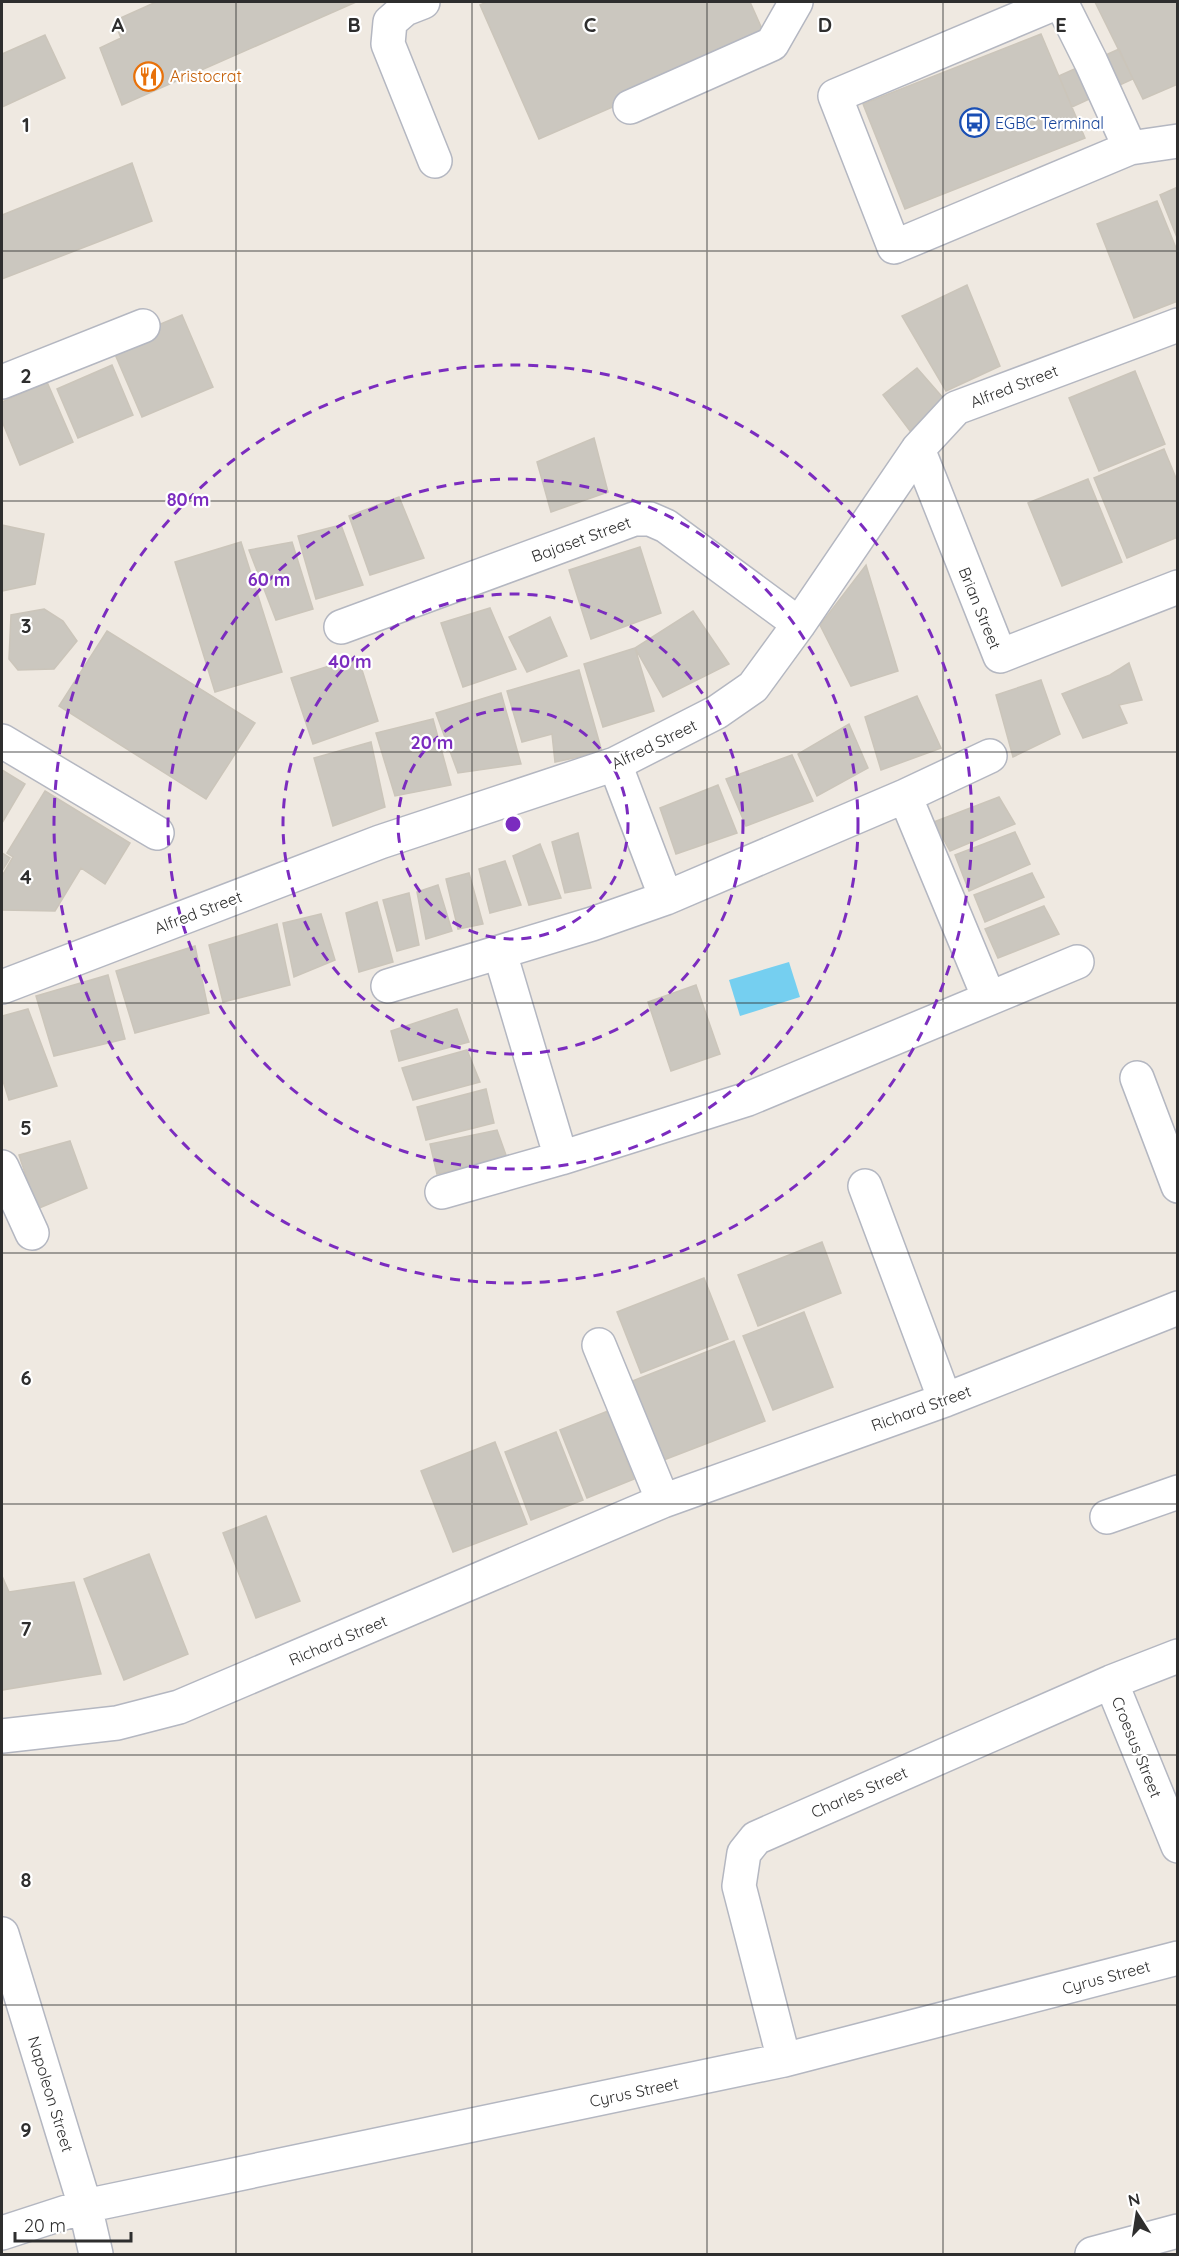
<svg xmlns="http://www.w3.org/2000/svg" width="1179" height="2256" font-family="Quicksand,sans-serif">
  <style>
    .water { fill: #75cff0 }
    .building { fill: #cbc7bf; stroke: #cbc5ba; stroke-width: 1.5 }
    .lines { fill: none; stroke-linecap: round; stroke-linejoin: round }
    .minor-casing { stroke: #b4b7c1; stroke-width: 36 }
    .minor { stroke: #fff; stroke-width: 33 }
    .grid { fill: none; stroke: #2e2e2e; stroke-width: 1.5; stroke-opacity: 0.55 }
    .ring { fill: none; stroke: #7b2cbf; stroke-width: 3; stroke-dasharray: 10 8 }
    .labels { text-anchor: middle; stroke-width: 4.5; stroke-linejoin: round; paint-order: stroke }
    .food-label { font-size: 16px; fill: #c56008; stroke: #fff; text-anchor: start }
    .transit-label { font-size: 16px; fill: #164399; stroke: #fff; text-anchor: start }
    .street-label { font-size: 16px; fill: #2e2e2e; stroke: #fff }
    .grid-label { font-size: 20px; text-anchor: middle; font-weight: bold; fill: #2e2e2e; stroke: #fff; stroke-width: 4.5; stroke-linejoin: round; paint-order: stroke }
    .centre { fill: #7b2cbf; stroke: #fff; stroke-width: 3 }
    .ring-label { font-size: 18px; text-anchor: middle; font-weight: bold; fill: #7b2cbf; stroke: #fff; stroke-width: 4.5; stroke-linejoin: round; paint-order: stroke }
  </style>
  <rect width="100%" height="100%" fill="#efe9e1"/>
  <path class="water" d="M789 962 800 997 740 1016 729 980Z"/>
  <path class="building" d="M156 2H356L122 105 100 48 121 38 114 21Z
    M487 2H750L767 40 539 139 480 5Z
    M1095 2H1178V84L1143 99Z
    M1041 34 1085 138 905 209 863 104Z
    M45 35 65 78 2 107V54Z
    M1119 49 1133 79 1072 107 1059 76Z
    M132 163 152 221 2 279V215Z
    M1178 187V240L1160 195Z
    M1157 201 1178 253V301L1134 318 1097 224Z
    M967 285 1000 366 946 391 902 316Z
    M182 315 213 387 142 417 111 345Z
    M112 365 133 415 78 438 57 389Z
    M917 368 944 399 910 431 883 395Z
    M1135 371 1165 444 1099 471 1069 398Z
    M47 382 73 442 20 465 2 421V402Z
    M594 438 608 492 551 512 537 462Z
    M1164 449 1178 483V537L1127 558 1094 478Z
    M1088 479 1122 562 1062 586 1028 503Z
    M399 497 424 558 370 575 349 516Z
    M2 525 44 534 35 584 2 591Z
    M341 525 363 585 316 599 298 536Z
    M241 542 282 672 215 692 175 562Z
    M292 542 313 609 276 620 249 550Z
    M640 547 661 613 591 639 569 570Z
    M866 565 898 671 851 686 820 625Z
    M490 608 516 669 463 687 441 623Z
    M44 609 63 621 77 641 54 669 18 670 9 659 11 615Z
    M693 611 729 664 663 697 635 648Z
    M550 617 567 656 527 672 509 637Z
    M107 631 255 723 206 799 59 706Z
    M635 648 654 711 603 727 584 664Z
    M358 657 378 721 313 744 291 678Z
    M1129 663 1142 700 1119 705 1127 723 1083 738 1062 694 1110 675Z
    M579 670 602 752 555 762 552 734 522 742 507 691Z
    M1041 680 1060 734 1013 757 996 695Z
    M501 693 521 764 458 773 436 713Z
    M917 696 941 748 881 770 865 717Z
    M433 719 451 785 395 796 376 733Z
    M849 724 868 768 817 796 798 754Z
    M371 742 385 807 333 826 314 758Z
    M792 755 813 801 746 826 726 779Z
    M2 770 25 784 2 823Z
    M718 785 737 833 676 854 660 808Z
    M45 791 130 843 105 884 81 868 55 911 2 910V876L13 857 7 853Z
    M999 797 1015 824 950 851 934 822Z
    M1015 832 1030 864 969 891 955 855Z
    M578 833 591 888 565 893 552 842Z
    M540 844 561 898 529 905 513 856Z
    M2 853 10 858 2 871Z
    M505 861 521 905 490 913 479 869Z
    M469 873 483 924 458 929 446 879Z
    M1032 873 1044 897 985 922 974 895Z
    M438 885 452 931 426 939 417 892Z
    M409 893 419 945 397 951 383 900Z
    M377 902 393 962 359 972 346 913Z
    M1044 906 1059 934 998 958 985 929Z
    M321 914 335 960 294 977 283 923Z
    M277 924 290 985 223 1002 209 945Z
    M195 946 209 1013 135 1033 116 971Z
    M108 975 125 1039 54 1056 36 996Z
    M696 985 720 1054 671 1071 648 1002Z
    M28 1009 57 1086 9 1100 2 1078V1016Z
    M457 1009 469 1042 399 1061 391 1031Z
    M467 1050 480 1082 413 1100 402 1068Z
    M486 1089 494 1123 426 1140 417 1107Z
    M497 1130 507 1158 437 1174 430 1144Z
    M70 1141 87 1188 37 1209 19 1155Z
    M822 1242 841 1293 758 1326 738 1275Z
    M704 1278 728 1339 641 1373 617 1312Z
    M804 1312 833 1387 773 1410 743 1336Z
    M734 1341 765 1421 656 1463 625 1384Z
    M608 1411 634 1479 587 1498 560 1430Z
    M556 1432 583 1500 531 1520 505 1452Z
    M495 1442 527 1524 453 1552 421 1471Z
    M266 1516 300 1601 256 1618 223 1533Z
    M149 1554 188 1654 124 1680 84 1579Z
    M2 1576 9 1592 74 1582 101 1674 2 1690Z"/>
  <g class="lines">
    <defs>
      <path id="minor" d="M423 2 405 9 390 22 388 44 435 161
        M1058 2 835 96 894 247 1130 148
        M1061 2 1091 62 1130 148 1178 141
        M630 107 772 44 796 2
        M2 382 143 326
        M918 449 1000 656 1178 587
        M341 627 634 519H650L666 526 799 624
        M2 741 157 833
        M615 764 666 898
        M905 796 989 998
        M500 953 561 1158
        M388 986 592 924 666 898 905 796 990 756
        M2 987 380 842 615 764 717 712 753 687 799 624 918 449 956 408 1178 325
        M1137 1078 1178 1186
        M2 1167 32 1233
        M865 1186 945 1400
        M442 1192 561 1158 748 1099 1077 962
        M599 1345 663 1501
        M1107 1517 1178 1492
        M1111 1682 1178 1846
        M2 1736 117 1723 179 1707 663 1501 945 1400 1178 1308
        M2 1934 85 2206 96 2254
        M784 2060 739 1886 744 1853 756 1838 1111 1682 1178 1656
        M2 2233 85 2206 784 2060 1178 1958
        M1092 2254 1178 2231"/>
    </defs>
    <use href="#minor" class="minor-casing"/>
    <use href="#minor" class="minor"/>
  </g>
  <path class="grid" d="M236 2V2254M472 2V2254M707 2V2254M943 2V2254M2 251H1178M2 501H1178M2 752H1178M2 1003H1178M2 1253H1178M2 1504H1178M2 1755H1178M2 2005H1178"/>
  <g class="ring">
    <circle cx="513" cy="824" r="115"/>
    <circle cx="513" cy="824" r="230"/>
    <circle cx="513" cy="824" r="345"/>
    <circle cx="513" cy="824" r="459"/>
  </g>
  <defs>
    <symbol id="restaurant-ring" viewBox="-11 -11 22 22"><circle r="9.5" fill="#fff" stroke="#e8710a" stroke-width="1.5"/><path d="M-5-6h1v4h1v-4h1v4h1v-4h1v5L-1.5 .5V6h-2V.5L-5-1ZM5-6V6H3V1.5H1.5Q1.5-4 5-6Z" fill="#e8710a"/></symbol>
    <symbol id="bus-ring" viewBox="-11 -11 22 22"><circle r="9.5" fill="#fff" stroke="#1a4fb4" stroke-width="1.5"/><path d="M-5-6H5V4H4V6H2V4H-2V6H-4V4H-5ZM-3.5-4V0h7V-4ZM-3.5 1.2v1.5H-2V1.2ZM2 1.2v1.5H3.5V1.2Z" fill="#1a4fb4"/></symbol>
  </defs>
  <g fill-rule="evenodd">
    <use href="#restaurant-ring" x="132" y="60" width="33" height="33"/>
    <use href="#bus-ring" x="958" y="106" width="33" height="33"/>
  </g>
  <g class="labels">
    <g class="food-label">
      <text x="170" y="82">Aristocrat</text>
    </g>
    <g class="transit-label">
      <text x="995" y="129">EGBC Terminal</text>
    </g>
    <g class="street-label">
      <text transform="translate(1014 386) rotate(-21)" y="6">Alfred Street</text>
      <text transform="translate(581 539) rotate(-20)" y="6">Bajaset Street</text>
      <text transform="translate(980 608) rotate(68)" y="6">Brian Street</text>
      <text transform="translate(654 744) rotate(-26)" y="6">Alfred Street</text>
      <text transform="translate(198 912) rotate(-21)" y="6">Alfred Street</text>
      <text transform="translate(921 1408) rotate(-20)" y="6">Richard Street</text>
      <text transform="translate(338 1640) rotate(-23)" y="6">Richard Street</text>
      <text transform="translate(1137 1747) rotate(68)" y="6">Croesus Street</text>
      <text transform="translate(859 1792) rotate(-24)" y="6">Charles Street</text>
      <text transform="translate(1106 1977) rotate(-15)" y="6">Cyrus Street</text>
      <text transform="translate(634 2092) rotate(-12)" y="6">Cyrus Street</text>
      <text transform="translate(51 2094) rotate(73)" y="6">Napoleon Street</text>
    </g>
  </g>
  <g class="grid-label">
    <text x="118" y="32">A</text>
    <text x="354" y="32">B</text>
    <text x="590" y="32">C</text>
    <text x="825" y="32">D</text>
    <text x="1061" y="32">E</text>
    <text x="26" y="132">1</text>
    <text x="26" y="383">2</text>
    <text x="26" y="633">3</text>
    <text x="26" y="884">4</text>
    <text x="26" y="1135">5</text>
    <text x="26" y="1385">6</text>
    <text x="26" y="1636">7</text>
    <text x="26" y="1887">8</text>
    <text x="26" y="2137">9</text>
  </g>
  <circle cx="513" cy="824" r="9" class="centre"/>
  <g class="ring-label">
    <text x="188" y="506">80 m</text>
    <text x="269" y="586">60 m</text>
    <text x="350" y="668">40 m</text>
    <text x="432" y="749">20 m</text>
  </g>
  <rect width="1179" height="2256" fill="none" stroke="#2e2e2e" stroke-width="6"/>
  <g transform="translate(1137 2214) rotate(348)" stroke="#ffffff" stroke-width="4.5" paint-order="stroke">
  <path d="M0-4.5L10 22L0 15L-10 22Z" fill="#2e2e2e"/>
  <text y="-9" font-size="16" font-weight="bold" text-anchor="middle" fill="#2e2e2e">N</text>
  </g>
  <path d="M15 2232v9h116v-9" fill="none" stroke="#2e2e2e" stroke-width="3"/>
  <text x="24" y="2232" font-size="18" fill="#2e2e2e" stroke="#ffffff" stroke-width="4.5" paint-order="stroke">20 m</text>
</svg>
